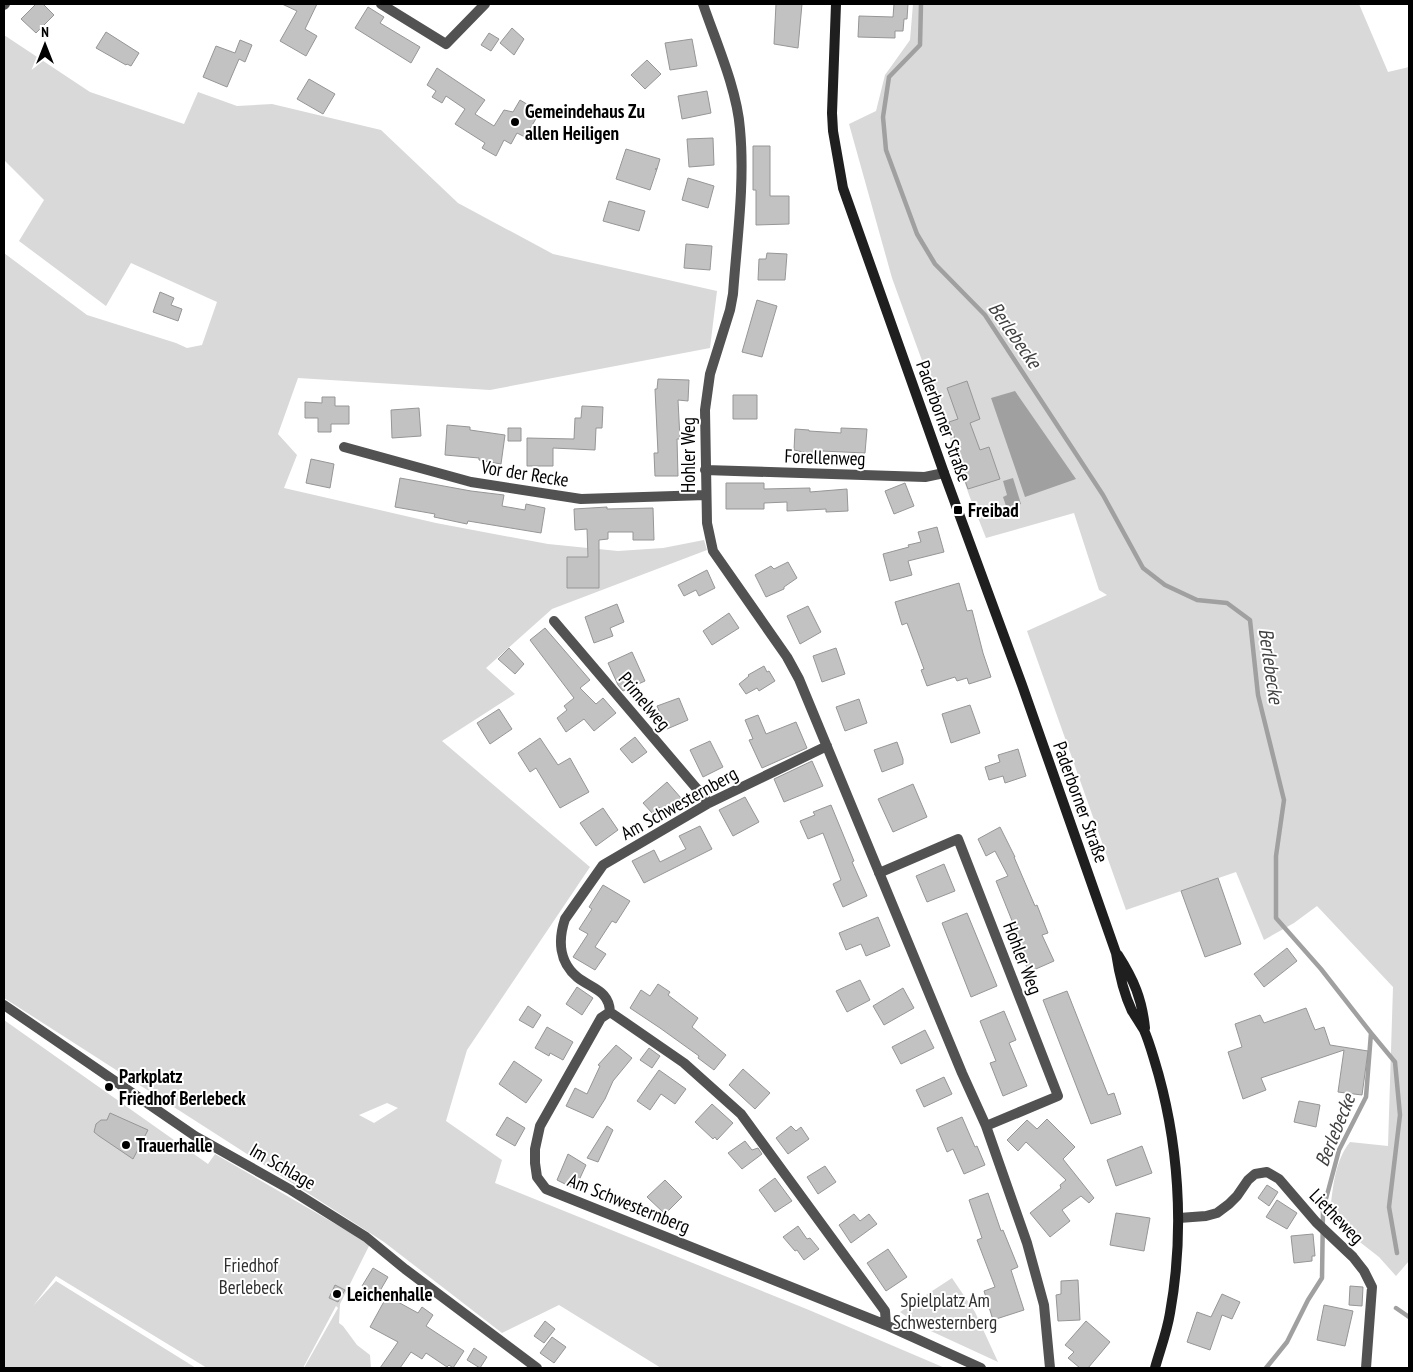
<svg xmlns="http://www.w3.org/2000/svg" width="1413" height="1372" font-family="'PT Sans Narrow',sans-serif">
  <style>
    .green { fill: #d9d9d9; fill-rule: evenodd }
    .water { fill: #a0a0a0 }
    .lines { fill: none; stroke-linecap: round; stroke-linejoin: round }
    .stream { stroke: #a0a0a0; stroke-width: 4.5 }
    .building { fill: #c2c2c2; stroke: #969696 }
    .minor { stroke: #525252; stroke-width: 10 }
    .secondary { stroke: #1f1f1f; stroke-width: 10 }
    .poi-dot { fill: #000; stroke: #fff; stroke-width: 2 }
    .labels { text-anchor: middle; stroke-width: 4; stroke-linejoin: round; paint-order: stroke }
    .poi-label { font-size: 19px; font-weight: bold; fill: #000; stroke: #fff; text-anchor: start }
    .street-label { font-size: 19px; fill: #000; stroke: #fff }
    .park-label { font-size: 19px; fill: #303030; stroke: #fff }
    .water-label { font-size: 20px; font-style: italic; fill: #414141; stroke: #fff }
  </style>
  <rect width="100%" height="100%" fill="#fff"/>
  <path class="green" d="M913 4H1359L1388 72 1409 67V1261L1396 1276 1379 1257 1329 1218C1333 1193 1333 1163 1350 1142L1388 1146 1393 987 1317 906 1294 923 1264 940 1236 872 1126 910 1027 631 1107 595 1099 590 1074 513 986 538 969 495 945 424 892 278 849 124 876 111 885 75 910 40Z
    M4 35 90 92 184 124 198 92 237 106 272 104 381 130 458 203 553 254 717 291 710 348 490 390 298 378 278 434 297 455 284 488 436 523 548 544 618 551 663 548 704 540 707 550 552 609 486 668 515 694 442 741 590 867 467 1050 446 1121 502 1160 495 1183 809 1310 945 1368H661L559 1305 502 1333 384 1242 4 998V253L87 315 176 343 187 348 202 345 217 302 131 263 106 306 19 241 44 200 4 160ZM387 1103 398 1108 374 1123 359 1115Z
    M4 1020 208 1164 215 1154 370 1244 340 1304 339 1323 343 1326 357 1345 370 1355 371 1368H304L338 1308 336 1306 303 1368H207L56 1276 33 1306 56 1281 196 1368H4Z
    M952 1278 975 1312 998 1362 920 1326 900 1312Z"/>
  <path class="water" d="M1015 391 1076 479 1025 497 991 398Z
    M1013 478 1021 504 1007 509 1003 497 1007 495 1003 481Z"/>
  <g class="lines">
    <path class="stream" d="M921 4 920 45 889 77 883 117 886 150 917 234 935 264 985 315 1103 495 1143 568 1165 585 1197 600 1227 603 1250 620 1258 695 1284 800 1276 856V918L1321 969 1371 1033 1366 1097 1339 1150 1323 1210 1322 1278 1308 1300 1287 1342 1266 1368
      M1371 1033 1395 1062 1400 1115 1389 1207 1397 1253
      M1396 1308 1409 1317"/>
  </g>
  <path class="building" d="M36 4H43L54 15 36 33 21 19Z
    M282 4H317L305 29 317 36 306 56 280 41 297 11Z
    M776 4H802L798 48 774 44Z
    M894 4H908L907 19H904L903 31H895V38L858 37 859 16 893 17Z
    M368 7 384 17 380 23 420 47 411 63 355 28Z
    M512 28 524 39 514 55 500 43Z
    M106 32 139 53 131 66 127 64 126 65 96 48Z
    M489 33 499 39 491 51 481 45Z
    M692 39 697 66 670 70 665 43Z
    M240 40 252 45 245 62 239 59 227 87 203 77 216 46 235 53Z
    M647 60 661 74 645 89 631 75Z
    M437 68 485 100 475 114 494 126 504 110 513 112 520 100 540 112 525 137 517 133 511 144 504 140 496 156 482 148 485 143 455 124 465 109 446 96 442 103 432 97 436 91 427 85Z
    M309 79 335 94 323 114 297 99Z
    M707 91 711 113 682 119 678 96Z
    M713 138 714 165 689 167 687 139Z
    M753 146H770V196H789V224L756 225V190H753Z
    M626 149 660 159 657 169H655H657L650 190 616 179Z
    M688 178 714 186 708 208 682 200Z
    M609 201 645 211 639 231 603 221Z
    M686 244 712 246 710 270 684 268Z
    M767 253 787 254 785 280H758L759 259H766Z
    M160 292 174 298 171 305 182 309 178 321 153 312Z
    M757 300 777 306 762 357 742 352Z
    M658 379 689 380 688 401 678 400 680 439H677L678 476H655L654 453H658L655 389H657Z
    M967 381 980 419 970 423 980 450 989 447 1000 479 968 489 954 450 958 448 949 422 958 419 947 388Z
    M733 395H757V419H733Z
    M322 397H335V406H349V424H331V432H318V418H305V402L322 403Z
    M582 406 603 407 602 428H596L595 450 553 448V466H527V438L574 439 575 418H581Z
    M419 408 421 436 392 438 391 410Z
    M447 425 470 427V430L505 435 501 464 479 460V458L445 455Z
    M508 428H521V441H508Z
    M841 428 867 429 865 453 822 451V453H808L794 450 795 429 809 430V431L841 433Z
    M311 459 334 464 330 488 306 483Z
    M400 478 471 491 504 495 502 506 525 510 526 504 545 508 541 533 468 521 467 524 434 517 435 514 395 507Z
    M726 483H764V489L810 488V492L847 489 848 511 826 512V509L787 511V502L764 503V509H726Z
    M905 483 914 506 894 514 885 491Z
    M607 507V509L653 508 654 540H633V532H608V539L599 540V588H567V557H588L587 529 575 530 574 509Z
    M937 527 944 552 908 561 912 575 890 581 883 554 909 547 908 545 921 542 918 532Z
    M788 562 797 578 784 587V589L766 597 755 575 771 566 774 569Z
    M707 570 715 588 699 596 696 590 684 596 678 585Z
    M959 583 967 611 972 610 983 653 991 677 969 684 967 678 957 681 955 677 927 686 921 670 924 669 907 623 902 625 895 602Z
    M617 604 624 622 610 628 613 636 594 643 585 617Z
    M808 606 821 632 800 644 787 616Z
    M729 613 739 628 712 645 703 631Z
    M545 628 590 680 580 688 596 704 603 698 616 713 594 731 584 719 566 732 557 718 567 710 564 706 574 698 530 640Z
    M509 648 524 664 515 674 498 659Z
    M836 648 845 674 822 682 813 656Z
    M632 652 645 681 623 691 618 685 608 663Z
    M764 666 767 672 769 671 775 681 759 691 757 688 746 694 739 684 749 676 748 675Z
    M679 698 688 720 667 729 657 706Z
    M859 699 867 723 845 731 836 707Z
    M970 705 980 733 951 743 942 714Z
    M499 709 512 729 490 744 477 723Z
    M758 715 766 734 796 722 807 748 762 768 749 740 753 739 745 720Z
    M635 737 647 752 632 763 620 749Z
    M540 738 558 765 570 758 589 792 560 808 536 768 530 772 518 753Z
    M710 741 723 767 703 777 690 750Z
    M897 742 903 759V764L882 772 874 750Z
    M1018 749 1026 776 1005 783 1003 776 989 780 985 767 1000 762 998 755Z
    M812 761 823 786 784 802 774 779Z
    M667 782 681 798 664 813 659 807 652 813 643 803Z
    M913 784 927 817 893 832 878 799Z
    M745 797 759 822 733 836 719 810Z
    M831 805 854 861 852 862 867 896 843 907 833 884 841 880 823 833 808 839 800 821 815 815 813 812Z
    M603 808 618 830 596 846 580 823Z
    M700 826 712 849 644 883 632 861 654 850 660 862 686 849 679 836Z
    M1000 827 1015 857H1014L1035 906 1037 905 1048 933 1042 935 1054 961 1029 972 1021 954 1025 953 996 881 1008 876 995 851 986 856 978 839Z
    M944 864 955 891 927 902 916 876Z
    M1218 878 1241 944 1205 957 1181 891Z
    M603 885 630 901 616 923 612 921 595 947 606 954 595 970 573 957 588 934 579 929 592 909 589 907Z
    M967 913 997 986 971 997 942 923Z
    M878 917 890 946 866 956 861 944 846 950 839 933Z
    M1287 948 1297 961 1264 987 1254 974Z
    M860 980 870 1000 847 1012 836 991Z
    M658 984 670 992 668 995 698 1018 692 1027 726 1055 714 1070 698 1058 699 1056 660 1028 630 1008 641 990 650 996Z
    M577 987 593 998 582 1015 566 1004Z
    M903 988 914 1008 884 1025 873 1006Z
    M1067 991 1108 1095 1114 1093 1121 1114 1091 1124 1043 1000Z
    M528 1006 541 1015 533 1028 519 1020Z
    M1306 1008 1315 1030 1324 1027 1330 1045 1368 1051 1362 1095 1338 1092 1344 1050 1261 1078 1266 1090 1243 1099 1228 1052 1242 1047 1235 1024 1260 1015 1264 1023Z
    M1004 1011 1016 1040 1009 1043 1027 1086 1003 1096 990 1063 996 1061 980 1021Z
    M547 1027 573 1042 563 1060 550 1053 549 1056 535 1048Z
    M925 1030 934 1048 901 1064 892 1047Z
    M616 1045 632 1058 613 1081 605 1099 593 1118 566 1106 575 1088 587 1094 600 1066 598 1065Z
    M649 1048 660 1056 652 1068 640 1060Z
    M514 1061 542 1080 526 1103 499 1084Z
    M743 1069 770 1093 755 1109 729 1085Z
    M659 1070 686 1089 675 1104 661 1094 650 1110 637 1101Z
    M944 1077 952 1094 924 1107 916 1090Z
    M1299 1101 1320 1105 1316 1127 1294 1122Z
    M712 1104 733 1123 717 1140 715 1137 713 1139 695 1122Z
    M110 1113 148 1130 133 1159 99 1136 94 1132 96 1124 101 1120H107Z
    M507 1117 525 1128 515 1146 496 1135Z
    M962 1117 975 1147 977 1146 985 1165 964 1174 953 1149 947 1152 937 1128Z
    M1047 1119 1075 1147 1063 1159 1094 1198 1089 1203 1081 1196 1062 1210 1070 1221 1050 1237 1030 1213 1061 1188 1060 1185 1066 1180 1026 1142 1018 1151 1007 1140 1027 1120 1037 1129Z
    M607 1126 613 1130 598 1162 587 1158Z
    M791 1126 796 1131 801 1127 809 1139 788 1154 776 1138Z
    M745 1141 752 1150 758 1148 762 1154 742 1169 728 1153Z
    M1142 1146 1152 1173 1116 1186 1107 1160Z
    M568 1154 586 1165 575 1189 557 1180Z
    M825 1166 836 1182 818 1194 807 1177Z
    M775 1178 792 1201 775 1212 759 1190Z
    M665 1180 682 1197 665 1214 647 1197Z
    M1267 1185 1278 1192 1269 1206 1258 1198Z
    M988 1193 1001 1231 1003 1230 1018 1267 1011 1270 1024 1310 993 1320 984 1291 995 1287 977 1240 982 1238 969 1200Z
    M1277 1200 1297 1213 1287 1229 1266 1217Z
    M1116 1213 1150 1218 1144 1251 1110 1245Z
    M854 1214 860 1221 869 1214 877 1224 851 1243 839 1225Z
    M798 1226 807 1239 810 1238 819 1249 804 1260 797 1250 795 1251 783 1237Z
    M1313 1234 1315 1256H1312V1261L1294 1263 1291 1236Z
    M888 1249 907 1277 886 1291 867 1263Z
    M373 1268 388 1277 377 1296 362 1286Z
    M1078 1280 1080 1320 1058 1321 1056 1295 1061 1294V1281Z
    M335 1285 345 1290 338 1302 329 1298Z
    M1350 1286 1363 1287 1362 1306 1349 1305Z
    M1222 1294 1240 1302 1232 1319 1222 1315 1210 1350 1187 1342 1197 1312 1211 1317Z
    M387 1296 418 1313 422 1307 433 1315 426 1326 464 1351 453 1368 449 1365 447 1367 426 1353 422 1359 411 1352 400 1368H380L398 1342 370 1327Z
    M1324 1305 1353 1311 1345 1346 1317 1340Z
    M545 1321 555 1329 544 1343 534 1336Z
    M1086 1321 1110 1342 1088 1368H1080L1068 1358 1074 1352 1065 1345Z
    M552 1337 566 1347 554 1363 540 1353Z
    M474 1348 487 1357 480 1368 467 1360Z"/>
  <g class="lines">
    <path class="minor" d="M381 4 446 44 485 4
      M703 4C716 42 737 89 740 129 745 183 737 239 733 294L730 310 710 374 705 410 707 523 713 551 787 657 799 679 962 1073 986 1126 1027 1243 1044 1305 1050 1368
      M4 5 5 4
      M344 447 471 482 581 499 706 495
      M705 470 925 477 944 473
      M554 621 709 803
      M879 873 958 839 1058 1096 986 1126
      M4 1005 195 1136 291 1190 366 1237 405 1269 537 1368
      M610 1012 601 1018 540 1126 535 1149V1163L537 1177 546 1189 886 1325 981 1368
      M610 1012C609 990 592 989 577 977 559 962 558 940 565 919L603 865 709 803 827 746
      M610 1012 684 1063 741 1114 885 1311 886 1325
      M1179 1218 1206 1216 1217 1213 1229 1204 1237 1196 1248 1180 1255 1174 1267 1172 1279 1179 1316 1222 1353 1257 1364 1271 1372 1287 1366 1368"/>
    <path class="secondary" d="M836 4 832 113 833 131 843 188 944 473 1022 685 1116 953C1119 973 1123 992 1132 1011 1136 1017 1140 1024 1144 1030 1148 1039 1151 1049 1154 1059 1179 1140 1185 1230 1170 1313 1167 1332 1160 1350 1155 1368
      M1118 955C1134 980 1142 999 1145 1028"/>
  </g>
  <g class="poi-dot">
    <circle cx="515" cy="122" r="5"/>
    <rect x="953" y="505" width="10" height="10" rx="2.5"/>
    <circle cx="109" cy="1087" r="5"/>
    <circle cx="126" cy="1145" r="5"/>
    <circle cx="337" cy="1294" r="5"/>
  </g>
  <g class="labels">
    <g class="poi-label">
      <text x="525" y="118">Gemeindehaus Zu<tspan x="525" dy="22">allen Heiligen</tspan></text>
      <text x="968" y="517">Freibad</text>
      <text x="119" y="1083">Parkplatz<tspan x="119" dy="22">Friedhof Berlebeck</tspan></text>
      <text x="136" y="1152">Trauerhalle</text>
      <text x="347" y="1301">Leichenhalle</text>
    </g>
    <g class="street-label">
      <text transform="translate(944 421) rotate(70)" y="7">Paderborner Straße</text>
      <text transform="translate(688 455) rotate(-90)" y="7">Hohler Weg</text>
      <text transform="translate(825 457) rotate(2)" y="7">Forellenweg</text>
      <text transform="translate(525 473) rotate(9)" y="7">Vor der Recke</text>
      <text transform="translate(645 701) rotate(50)" y="7">Primelweg</text>
      <text transform="translate(1081 802) rotate(70)" y="7">Paderborner Straße</text>
      <text transform="translate(679 803) rotate(-29)" y="7">Am Schwesternberg</text>
      <text transform="translate(1023 958) rotate(69)" y="7">Hohler Weg</text>
      <text transform="translate(283 1166) rotate(30)" y="7">Im Schlage</text>
      <text transform="translate(629 1203) rotate(22)" y="7">Am Schwesternberg</text>
      <text transform="translate(1337 1216) rotate(46)" y="7">Lietheweg</text>
    </g>
    <g class="park-label">
      <text x="251" y="1272">Friedhof<tspan x="251" dy="22">Berlebeck</tspan></text>
      <text x="945" y="1307">Spielplatz Am<tspan x="945" dy="22">Schwesternberg</tspan></text>
    </g>
    <g class="water-label">
      <text transform="translate(1015 335) rotate(55)" y="7">Berlebecke</text>
      <text transform="translate(1271 666) rotate(82)" y="7">Berlebecke</text>
      <text transform="translate(1335 1130) rotate(-68)" y="7">Berlebecke</text>
    </g>
  </g>
  <rect width="1413" height="1372" fill="none" stroke="#000000" stroke-width="10"/>
  <g transform="translate(45 45)" stroke="#ffffff" stroke-width="4" paint-order="stroke">
  <path d="M0-4L9 19L0 12L-9 19Z" fill="#000000"/>
  <text y="-8" font-size="14" font-weight="bold" text-anchor="middle" fill="#000000">N</text>
  </g>
</svg>
